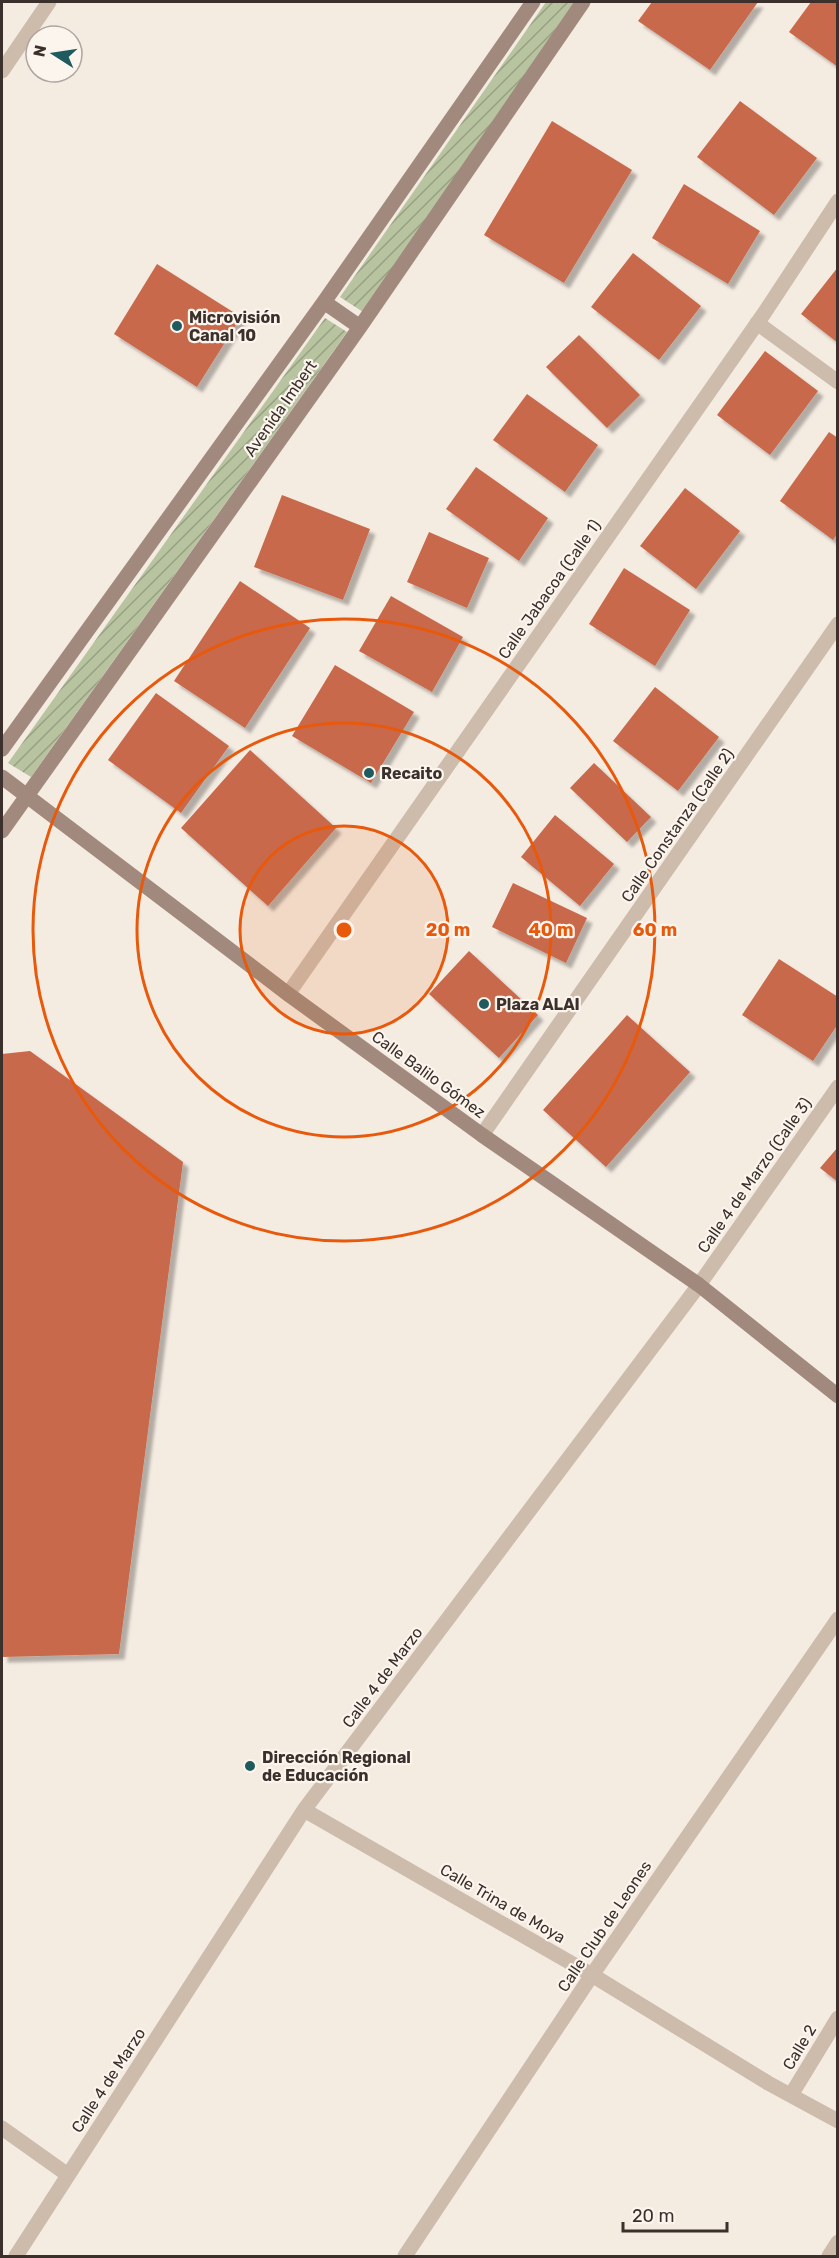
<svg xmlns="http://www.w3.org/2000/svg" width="839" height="2258" font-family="Rubik,sans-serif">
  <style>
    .garden { fill: url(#garden-furrows) }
    .building { fill: #c8694b; filter: url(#shadow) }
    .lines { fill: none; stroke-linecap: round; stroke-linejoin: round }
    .street { stroke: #cdbbac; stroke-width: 15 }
    .secondary { stroke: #a18a7d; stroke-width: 15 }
    .ring { fill: none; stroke: #e8590c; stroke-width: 3 }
    .poi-dot { fill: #1f5a5e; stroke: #fbf5ee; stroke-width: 2 }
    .labels { text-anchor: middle; stroke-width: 4.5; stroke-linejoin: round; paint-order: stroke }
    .poi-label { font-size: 16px; font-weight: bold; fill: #3b302b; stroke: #fbf5ee; text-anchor: start }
    .street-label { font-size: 16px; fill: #3b302b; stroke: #fbf5ee }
    .centre { fill: #e8590c; stroke: #fbf5ee; stroke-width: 3 }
    .ring-label { font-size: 18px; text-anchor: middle; font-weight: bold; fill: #e8590c; stroke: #fbf5ee; stroke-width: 4.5; stroke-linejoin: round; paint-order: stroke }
  </style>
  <defs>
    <pattern id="garden-furrows" width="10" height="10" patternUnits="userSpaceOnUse" patternTransform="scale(1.5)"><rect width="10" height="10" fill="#b8c4a0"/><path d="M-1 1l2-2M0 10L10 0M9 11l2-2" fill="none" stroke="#97a083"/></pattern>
    <filter id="shadow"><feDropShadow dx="5.5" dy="5.5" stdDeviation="1.5" flood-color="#0004"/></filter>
  </defs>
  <rect width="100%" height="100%" fill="#f4ebe1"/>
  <path class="garden" d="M546 2H575L363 312 340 297Z
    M325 318 347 332 31 777 8 763Z"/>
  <path class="building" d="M652 2H758L710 70 638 21Z
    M811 2H838V67L789 32Z
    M740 101 817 158 774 215 697 157Z
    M552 121 632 170 564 283 484 235Z
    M684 184 760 231 728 284 652 238Z
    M633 253 701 306 659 360 591 307Z
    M157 264 241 317 197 387 114 334Z
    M838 267V343L801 314Z
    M579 335 640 395 607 428 546 367Z
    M765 351 818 391 770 455 717 415Z
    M527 394 598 445 565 492 493 440Z
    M829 432 838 438V533L833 540 780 501Z
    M476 467 548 518 519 561 446 509Z
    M685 488 740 531 696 589 640 546Z
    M282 495 370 529 343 600 254 567Z
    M429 532 489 558 467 608 407 582Z
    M624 568 690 610 655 666 589 624Z
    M240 581 310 628 245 728 174 681Z
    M391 596 463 637 432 692 359 651Z
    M335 665 414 712 371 783 292 736Z
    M655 687 719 737 678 791 613 741Z
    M156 693 229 746 181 813 108 760Z
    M250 750 336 828 268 906 181 828Z
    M594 763 651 817 627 842 570 788Z
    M555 815 614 864 580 906 521 857Z
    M513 883 587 918 566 963 492 927Z
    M469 951 538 1015 499 1058 429 994Z
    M779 959 838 997V1024L813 1061 742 1015Z
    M627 1015 690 1072 606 1167 543 1110Z
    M30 1051 183 1162 119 1654 2 1657V1054Z
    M838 1147V1182L820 1168Z"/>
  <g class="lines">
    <path class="street" d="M2 71 49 2
      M757 323 838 382
      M288 994 765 312 838 201
      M482 1135 838 624
      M304 1810 592 1975 768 2083 838 2121
      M791 2095 838 2018
      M2 2128 68 2175
      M16 2256 304 1810 699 1285 838 1087
      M405 2256 592 1975 838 1619
      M829 2256 838 2242"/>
    <path class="secondary" d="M324 302 360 327
      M2 749 324 302 533 2
      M2 777 288 994 482 1135 699 1285 838 1396
      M2 831 360 327 583 2"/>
  </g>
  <circle cx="344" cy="930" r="104" fill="#e8590c" fill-opacity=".12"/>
  <g class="ring">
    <circle cx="344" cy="930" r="104"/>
    <circle cx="344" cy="930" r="207"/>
    <circle cx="344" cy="930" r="311"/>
  </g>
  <g class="poi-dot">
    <circle cx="177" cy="326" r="6"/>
    <circle cx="369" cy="773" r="6"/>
    <circle cx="484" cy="1004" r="6"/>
    <circle cx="250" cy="1766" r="6"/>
  </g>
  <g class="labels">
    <g class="poi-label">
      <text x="189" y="323">Microvisión<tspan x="189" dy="18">Canal 10</tspan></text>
      <text x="381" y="779">Recaito</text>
      <text x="496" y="1010">Plaza ALAI</text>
      <text x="262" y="1763">Dirección Regional<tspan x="262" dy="18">de Educación</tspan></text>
    </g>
    <g class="street-label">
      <text transform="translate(280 408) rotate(-55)" y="6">Avenida Imbert</text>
      <text transform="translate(549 589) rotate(-55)" y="6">Calle Jabacoa (Calle 1)</text>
      <text transform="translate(677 825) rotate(-55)" y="6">Calle Constanza (Calle 2)</text>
      <text transform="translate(429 1074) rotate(36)" y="6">Calle Balilo Gómez</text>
      <text transform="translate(754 1175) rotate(-55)" y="6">Calle 4 de Marzo (Calle 3)</text>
      <text transform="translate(382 1677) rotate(-53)" y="6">Calle 4 de Marzo</text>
      <text transform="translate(503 1903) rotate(30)" y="6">Calle Trina de Moya</text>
      <text transform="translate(604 1926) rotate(-56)" y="6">Calle Club de Leones</text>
      <text transform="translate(799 2047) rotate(-59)" y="6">Calle 2</text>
      <text transform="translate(108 2080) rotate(-57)" y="6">Calle 4 de Marzo</text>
    </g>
  </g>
  <circle cx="344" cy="930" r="9" class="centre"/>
  <g class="ring-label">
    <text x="448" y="936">20 m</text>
    <text x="551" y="936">40 m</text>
    <text x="655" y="936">60 m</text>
  </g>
  <rect width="839" height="2258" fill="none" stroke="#3b302b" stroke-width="6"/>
  <g transform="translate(54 54) rotate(282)"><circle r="28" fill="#fbf5ee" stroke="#aea6a0" stroke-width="1.5"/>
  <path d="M0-4.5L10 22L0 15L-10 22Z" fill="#1f5a5e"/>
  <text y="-9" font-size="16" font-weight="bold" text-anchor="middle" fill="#3b302b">N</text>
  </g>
  <path d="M623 2222v9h104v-9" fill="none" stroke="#3b302b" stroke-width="3"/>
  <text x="632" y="2222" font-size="18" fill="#3b302b" stroke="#fbf5ee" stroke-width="4.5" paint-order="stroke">20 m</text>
</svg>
